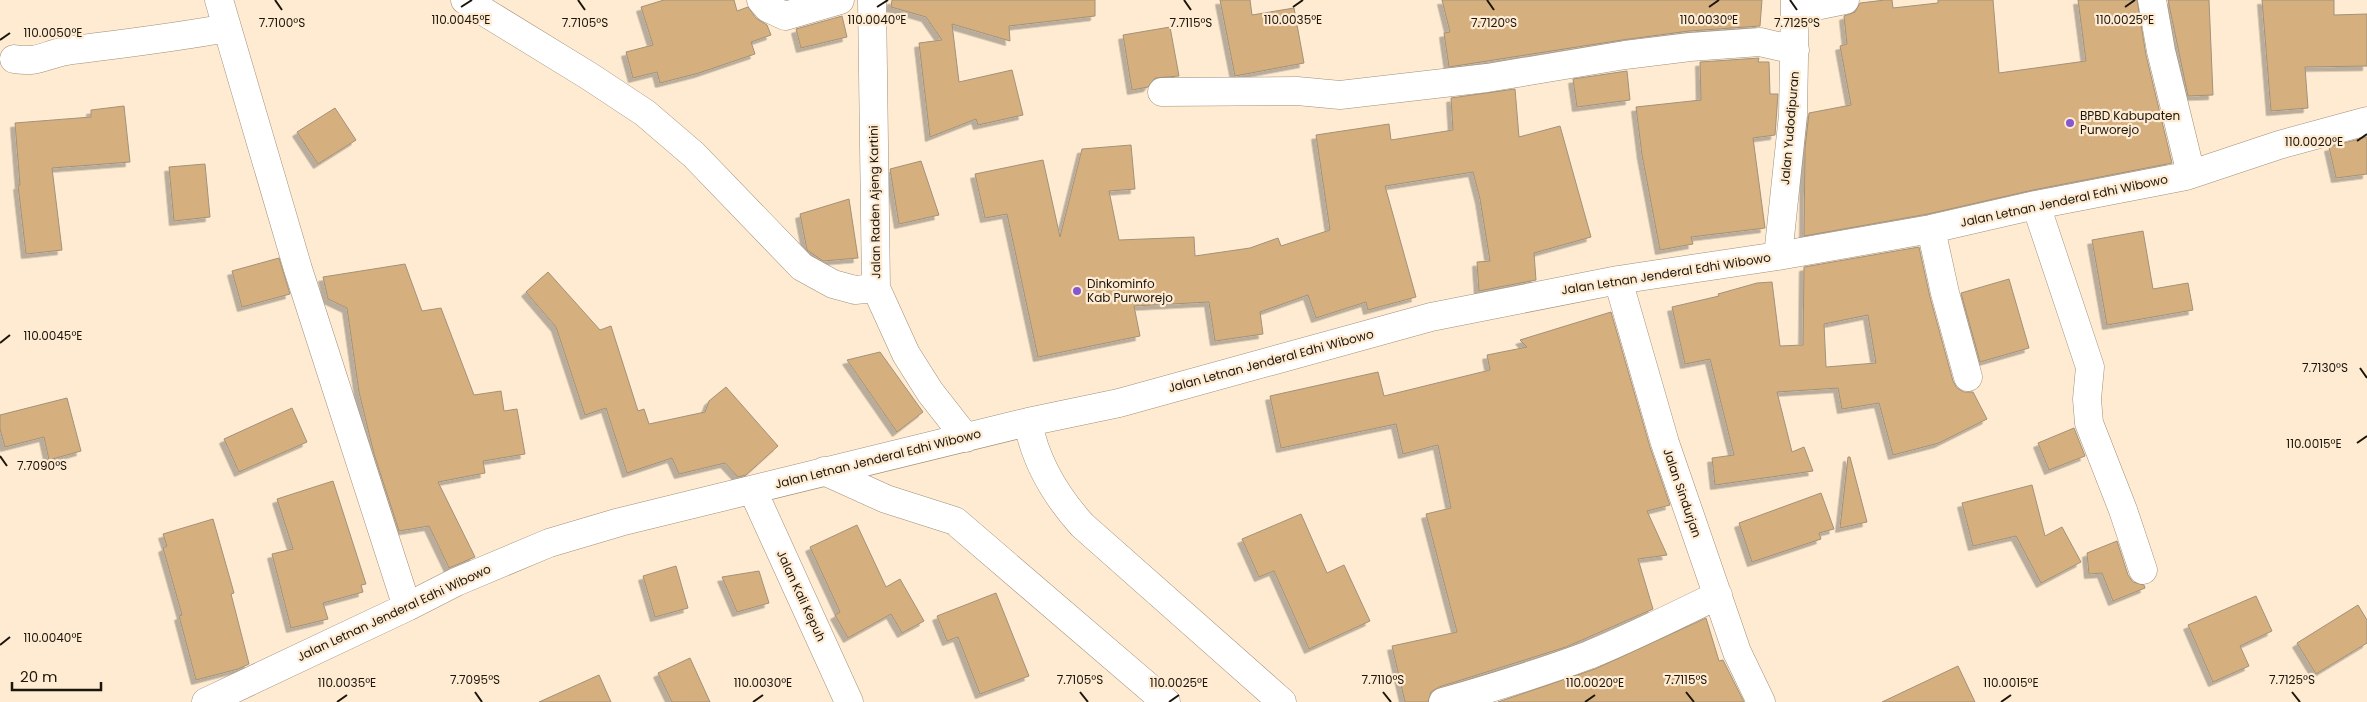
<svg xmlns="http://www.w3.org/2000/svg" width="2367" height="702" font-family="Poppins,sans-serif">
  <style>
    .building { fill: #d5b07e; stroke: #a2917a; fill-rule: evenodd; filter: url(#shadow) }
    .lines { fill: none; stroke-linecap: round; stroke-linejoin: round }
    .minor-casing { stroke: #a08f78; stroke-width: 29 }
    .minor { stroke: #fff; stroke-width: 28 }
    .ticks { fill: none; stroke: #1b150c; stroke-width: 2 }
    .poi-dot { fill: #8557d1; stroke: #feebd2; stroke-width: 2 }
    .labels { text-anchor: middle; stroke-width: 4.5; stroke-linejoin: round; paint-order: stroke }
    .poi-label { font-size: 12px; fill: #1b150c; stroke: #feebd2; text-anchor: start }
    .street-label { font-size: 12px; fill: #1b150c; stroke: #feebd2 }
    .ticks-label { font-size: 12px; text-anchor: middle; fill: #1b150c; stroke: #feebd2; stroke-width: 4.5; stroke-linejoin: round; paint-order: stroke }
  </style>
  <defs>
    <filter id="shadow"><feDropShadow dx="-4.5" dy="4.5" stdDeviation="0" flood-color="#0004"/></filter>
  </defs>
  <rect width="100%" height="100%" fill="#feebd2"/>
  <path class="building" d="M664 0H734L737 11 748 7 756 18 767 25 771 35 751 42 755 54 699 73 660 83 657 72 633 78 626 52 653 45 641 7Z
    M892 0H1095V16L1009 26 1010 41 952 24 959 82 1012 70 1023 115 978 125 976 119 930 137 919 43 942 40 926 17 891 7Z
    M1220 0H1250L1252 15 1294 8 1304 63 1235 76Z
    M1442 0H1762L1760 26 1689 31 1622 40 1449 67 1444 33 1450 32Z
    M1885 0H1892L1893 8 1938 3V0H1993L1999 73 2086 61 2078 0H2137L2146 55 2172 163 2033 190 1928 214 1804 236 1805 148 1809 113 1851 105 1840 46 1847 44 1844 16 1855 12 1860 3Z
    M2168 0H2209L2213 95 2188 96Z
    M2262 0H2334V15L2367 14V66L2305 67 2308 108 2271 111Z
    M842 16 847 37 801 48 796 29Z
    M1170 27 1179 76 1155 78 1148 87 1132 90 1123 35Z
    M1759 58 1758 62H1769L1770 94H1778L1775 135 1753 138 1765 228 1691 237 1693 244 1660 250 1642 155 1636 107 1701 100 1700 62Z
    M1627 71 1630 100 1577 107 1573 79Z
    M1515 89 1519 137 1560 126 1591 237 1534 253 1536 280 1479 291 1477 262 1490 261 1480 199 1473 172 1385 186 1416 297 1368 310 1366 302 1316 318 1308 295 1260 312 1263 334 1215 341 1209 302 1134 306 1140 336 1038 357 1007 214 985 218 975 174 1043 160 1060 237 1082 149 1131 145 1135 189 1109 191 1119 240 1194 237 1195 256 1250 248 1278 238 1281 246 1330 230 1316 135 1389 124 1391 140 1453 130 1451 98Z
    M124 106 130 162 52 168 62 250 26 254 18 185H20L15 123 91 117V110Z
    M335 108 356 140 318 164 297 132Z
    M2367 137V174L2336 178 2329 147Z
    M921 161 939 215 899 224 890 169Z
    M205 164 210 217 174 221 169 167Z
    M849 199 858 258 823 261 807 250 800 214Z
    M2143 231 2153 289 2188 283 2193 310 2107 325 2092 240Z
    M1919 247 1930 297 1953 381 1957 388 1964 392H1973L1987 419 1939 443 1893 455 1879 403 1842 409 1838 388 1777 392 1792 452 1804 447 1813 471 1715 485 1712 458 1734 455 1710 359 1685 364 1672 307 1719 296 1718 294 1757 283 1772 282 1780 346 1803 345 1804 267ZM1868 315 1876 363 1826 367 1824 324Z
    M279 258 290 294 242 307 232 271Z
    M405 264 422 311 441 308 474 395 501 391 504 411 517 409 525 454 483 461 485 473 438 482 475 557 449 568 429 526 399 531 374 454 359 392 347 308 328 299 323 277Z
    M548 272 600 330 611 326 638 411 644 409 649 424 705 412 709 401 726 387 778 446 746 475 738 477 725 463 679 474 672 458 627 473 606 408 585 415 556 327 526 292Z
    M2009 279 2029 348 1980 362 1961 293Z
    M1611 312 1650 447 1670 505 1647 511 1667 555 1638 559 1653 609 1566 647 1439 687 1431 692 1428 702H1405L1392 646 1457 632 1426 514 1451 508 1438 445 1403 454 1396 424 1281 448 1270 396 1378 372 1384 396 1490 370 1487 355 1527 347 1520 340Z
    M880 352 923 412 897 432 847 360Z
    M67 398 81 451 49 460 44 437 5 447 0 429V415Z
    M292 408 307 442 239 472 224 439Z
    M2074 428 2085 456 2049 470 2038 443Z
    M1848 457H1850L1867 522 1840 528Z
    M333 481 366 584 361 585 363 592 323 603 328 619 291 628 272 554 293 549 277 499Z
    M2032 485 2045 536 2062 527 2081 562 2041 583 2016 536 1973 546 1962 503Z
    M1821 493 1834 529 1819 533 1821 539 1752 562 1739 523Z
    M1301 514 1327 573 1344 565 1370 621 1309 649 1274 571 1259 577 1242 539Z
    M213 519 234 593 231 594 249 664 238 669 196 680 179 616 182 615 163 548 167 546 163 534Z
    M857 525 886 587 900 579 924 621 902 633 891 614 848 638 835 615 840 612 810 547Z
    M2117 541 2128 575 2133 582 2144 585 2145 588 2113 601 2102 573 2089 574 2087 553Z
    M676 566 688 608 655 617 643 576Z
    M759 571 769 603 737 612 722 577Z
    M996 593 1029 676 980 694 958 637 947 641 937 616Z
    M2256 596 2272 631 2240 646 2249 666 2213 682 2188 625Z
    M2358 605 2367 620V643L2316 674 2297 643Z
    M1706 618 1719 661 1723 660 1744 702H1498L1595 669Z
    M690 658 710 702H672L658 673Z
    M1958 666 1975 702H1882Z
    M599 675 611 702H539Z"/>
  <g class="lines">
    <defs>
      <path id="minor" d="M219 0 298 269 407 607
        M465 0 589 76 645 113 694 155 802 267 833 284 855 290 876 288
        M761 0 768 8 785 16 840 0
        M872 0 876 288 906 354 930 392 966 438
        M2152 0 2161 51 2191 174
        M1796 10 1845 0
        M14 59C40 63 44 55 66 51 120 44 173 38 227 28
        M1162 92 1297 91 1340 95 1487 78 1625 55 1690 47 1760 42 1795 50
        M2036 205 2090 367 2087 399 2089 423 2123 510 2143 570
        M1931 229 1945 293 1968 377
        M1778 256 1793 115 1795 0
        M1618 280 1665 443 1737 652 1761 702
        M1028 422C1035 461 1056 496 1082 525L1282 702
        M824 471 886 499 955 521 1166 702
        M753 491 849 702
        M206 702 407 607 456 582 549 543 620 522 1028 422 1119 403 1431 317 1618 280 1778 256 1931 229 2036 205 2186 176 2279 145 2367 121
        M1443 702C1492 688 1541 673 1589 655 1633 637 1675 616 1718 595"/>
    </defs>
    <use href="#minor" class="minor-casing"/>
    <use href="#minor" class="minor"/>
  </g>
  <path class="ticks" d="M275 0 282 10M578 0 585 10M1184 0 1191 10M1487 0 1494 10M1790 0 1797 10M461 7 472 0M877 7 888 0M1293 7 1303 0M1709 7 1719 0M2125 7 2135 0M0 40 10 33M2357 141 2367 134M0 343 10 335M2360 368 2367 378M2357 443 2367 436M0 456 7 466M0 645 10 637M475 692 482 702M1080 692 1088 702M1383 692 1391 702M1686 692 1694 702M2292 692 2300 702M337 702 347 695M753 702 763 695M1169 702 1179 695M1585 702 1595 695M2001 702 2011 695"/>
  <g class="poi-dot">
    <circle cx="2070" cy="123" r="5"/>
    <circle cx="1077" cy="291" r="5"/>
  </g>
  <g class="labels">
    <g class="poi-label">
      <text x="2080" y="120">BPBD Kabupaten<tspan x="2080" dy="14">Purworejo</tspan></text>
      <text x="1087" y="288">Dinkominfo<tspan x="1087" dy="14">Kab Purworejo</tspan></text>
    </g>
    <g class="street-label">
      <text transform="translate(1790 128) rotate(-85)" y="4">Jalan Yudodipuran</text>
      <text transform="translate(2064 201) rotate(-12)" y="4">Jalan Letnan Jenderal Edhi Wibowo</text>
      <text transform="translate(875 202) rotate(-91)" y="4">Jalan Raden Ajeng Kartini</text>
      <text transform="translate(1666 274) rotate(-9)" y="4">Jalan Letnan Jenderal Edhi Wibowo</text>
      <text transform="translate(1271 361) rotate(-15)" y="4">Jalan Letnan Jenderal Edhi Wibowo</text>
      <text transform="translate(878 459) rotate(-14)" y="4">Jalan Letnan Jenderal Edhi Wibowo</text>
      <text transform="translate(1682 493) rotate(71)" y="4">Jalan Sindurjan</text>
      <text transform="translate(801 596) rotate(65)" y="4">Jalan Kali Kepuh</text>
      <text transform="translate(394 613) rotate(-25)" y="4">Jalan Letnan Jenderal Edhi Wibowo</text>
    </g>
  </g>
  <g class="ticks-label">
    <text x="461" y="24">110.0045°E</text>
    <text x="877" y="24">110.0040°E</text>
    <text x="1293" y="24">110.0035°E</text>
    <text x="1709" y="24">110.0030°E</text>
    <text x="2125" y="24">110.0025°E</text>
    <text x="282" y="27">7.7100°S</text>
    <text x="585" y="27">7.7105°S</text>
    <text x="1191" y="27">7.7115°S</text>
    <text x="1494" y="27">7.7120°S</text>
    <text x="1797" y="27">7.7125°S</text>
    <text x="53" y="37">110.0050°E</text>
    <text x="2314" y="146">110.0020°E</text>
    <text x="53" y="340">110.0045°E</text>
    <text x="2325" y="372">7.7130°S</text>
    <text x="2314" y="448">110.0015°E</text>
    <text x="42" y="470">7.7090°S</text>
    <text x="53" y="642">110.0040°E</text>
    <text x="475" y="684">7.7095°S</text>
    <text x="1080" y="684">7.7105°S</text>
    <text x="1383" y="684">7.7110°S</text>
    <text x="1686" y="684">7.7115°S</text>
    <text x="2292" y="684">7.7125°S</text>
    <text x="347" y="687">110.0035°E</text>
    <text x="763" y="687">110.0030°E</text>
    <text x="1179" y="687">110.0025°E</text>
    <text x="1595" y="687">110.0020°E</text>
    <text x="2011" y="687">110.0015°E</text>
  </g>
  <path d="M12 682v8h89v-8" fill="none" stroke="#1b150c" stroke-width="2.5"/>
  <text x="20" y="682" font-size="15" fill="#1b150c" stroke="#feebd2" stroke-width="4" paint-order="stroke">20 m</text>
</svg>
